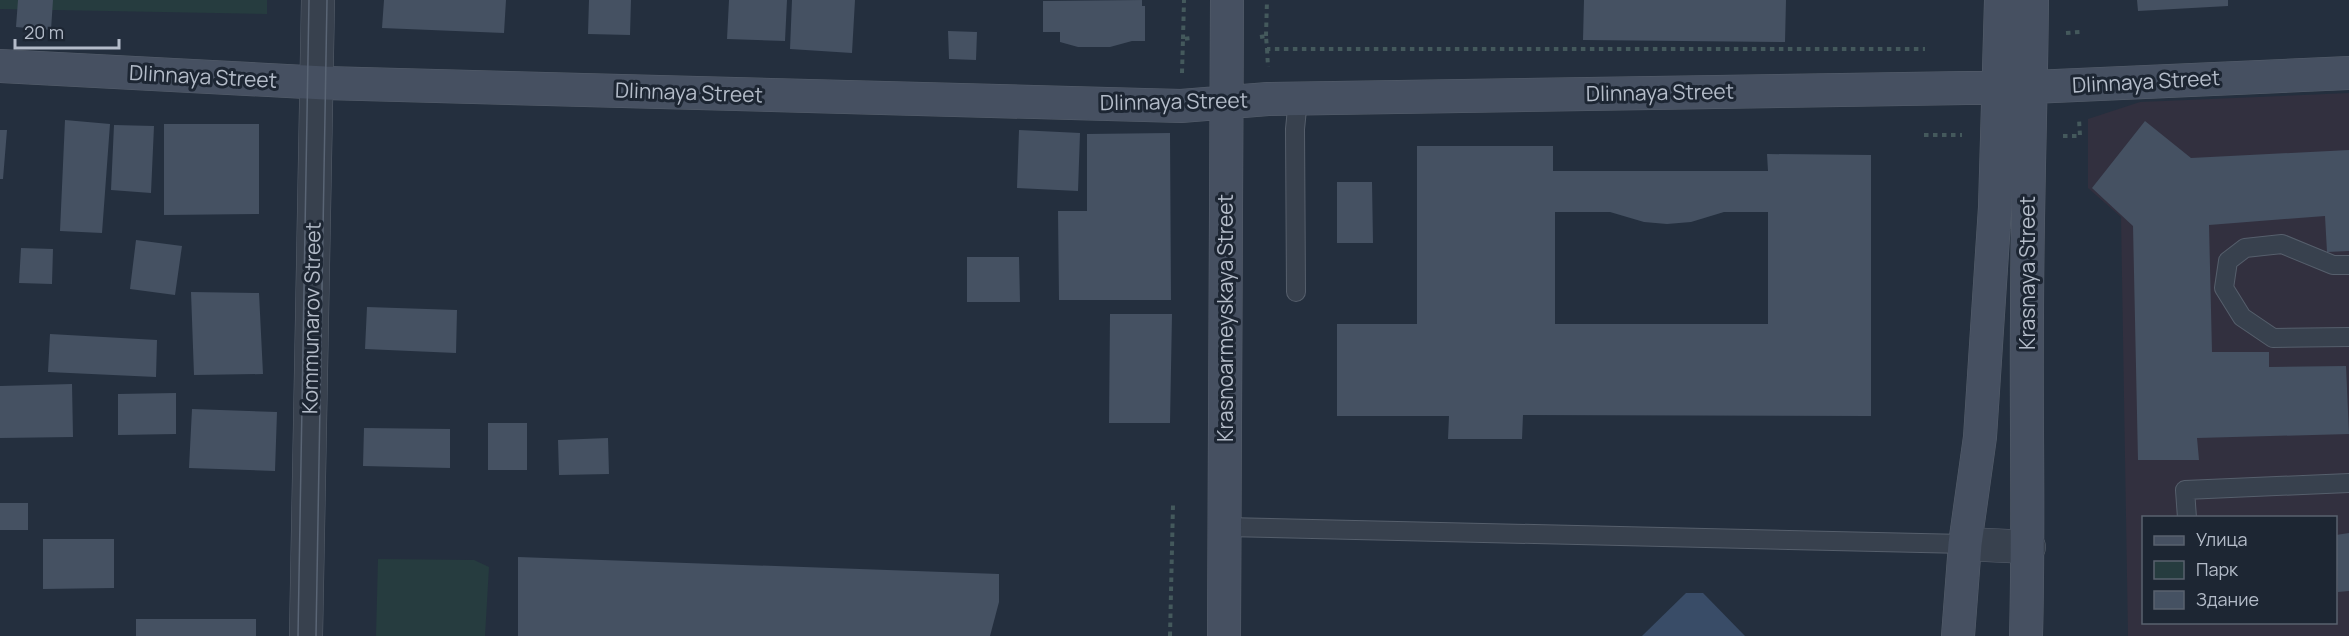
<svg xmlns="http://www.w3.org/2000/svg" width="2349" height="636" font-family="Manrope,sans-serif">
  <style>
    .medical { fill: #32303f; fill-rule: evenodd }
    .green { fill: #263c3f }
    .water { fill: #394c67 }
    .building { fill: #455162; fill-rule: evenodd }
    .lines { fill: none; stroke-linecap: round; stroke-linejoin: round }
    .lane-casing { stroke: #565f6c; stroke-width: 20 }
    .street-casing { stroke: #565f6c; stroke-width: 34 }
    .secondary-casing { stroke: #565f6c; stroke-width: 34 }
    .path { stroke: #44595c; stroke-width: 4; stroke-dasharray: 4.5 4.5; stroke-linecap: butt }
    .lane { stroke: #38414e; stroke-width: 18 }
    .street { stroke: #38414e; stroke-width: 33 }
    .secondary { stroke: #465061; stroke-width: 33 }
    .tram { stroke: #5a6575; stroke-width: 1.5 }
    .labels { text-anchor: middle; stroke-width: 6; stroke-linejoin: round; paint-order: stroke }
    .street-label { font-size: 21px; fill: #b4bcc9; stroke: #1d2633 }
  </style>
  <rect width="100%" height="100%" fill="#242f3e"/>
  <path class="medical" d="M2349 93V636H2128L2121 217 2088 188V119L2140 102ZM2144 518H2336V622H2144Z"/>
  <path class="green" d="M0 0H267V14L0 9Z
    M378 559 474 560 489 567 485 636H376Z"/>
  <path class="water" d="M1686 593H1703L1745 636H1642Z"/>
  <path class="building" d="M18 0H53L51 30 16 27Z
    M384 0H506L504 33 382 28Z
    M589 0H631L630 35 588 34Z
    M729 0H787L785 41 727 39Z
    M792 0H855L852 53 790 49Z
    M1142 0V6H1145V41H1132L1110 47H1078L1060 42V32H1043V1Z
    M1584 0H1786L1785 42 1583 40Z
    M2137 0H2228V6L2138 11Z
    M948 31 977 32 976 60 949 59Z
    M65 120 110 124 102 233 60 231Z
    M2145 121 2191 158 2349 150V251L2327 252 2325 216 2209 225 2212 352H2269V367L2346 366 2349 434 2197 438 2199 460H2138L2133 226 2092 188Z
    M164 124H259V214L164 215Z
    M114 125 154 126 151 193 111 190Z
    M0 130H7L3 179H0Z
    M1019 130 1080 133 1078 191 1017 188Z
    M1170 133 1171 300H1059L1058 211H1087V134Z
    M1417 146H1553V171H1768L1767 154 1871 155V416L1523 415 1522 439H1448L1449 416H1337V324H1417ZM1555 212H1610L1644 222 1667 224 1691 222 1724 212H1768V324H1555Z
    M1337 182H1372L1373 243H1337Z
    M136 240 182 246 175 295 130 289Z
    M21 248 53 249 52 284 19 283Z
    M967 257H1019L1020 302H967Z
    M191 292 259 293 263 374 194 375Z
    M367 307 457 310 456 353 365 349Z
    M1110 314H1172L1170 423H1109Z
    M50 334 157 340 156 377 48 372Z
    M72 384 73 437 0 438V386Z
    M176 393V434L118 435V394Z
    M192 409 277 412 275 471 189 468Z
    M488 423H527V470H488Z
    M364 428 450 429V468L363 466Z
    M608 438 609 474 559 475 558 440Z
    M0 503H28V530H0Z
    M2349 533V591L2338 592 2336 535Z
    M43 539H114V588L43 589Z
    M518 557 999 574V602L990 636H518Z
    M136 619H256V636H136Z"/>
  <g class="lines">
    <defs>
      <path id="lane" d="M2349 265H2333L2282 244 2245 248 2228 261 2224 288 2242 317 2273 338 2349 337
        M1296 292 1295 129 1298 99
        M2187 518 2185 490 2349 483
        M1225 527 1965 544"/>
      <path id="street" d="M1965 544 2029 547
        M306 636 318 0"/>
      <path id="secondary" d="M0 66 325 83 1181 106 1268 99 2030 87 2349 73
        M1224 636 1227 0
        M1958 636 1965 544 1980 437 1995 207 2001 0
        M2026 636C2029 530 2026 424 2027 318 2027 212 2031 106 2032 0"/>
    </defs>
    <use href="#lane" class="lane-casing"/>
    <use href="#street" class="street-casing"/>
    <use href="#secondary" class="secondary-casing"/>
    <path class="path" d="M2066 33 2080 32
      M1266 36 1267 0
      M1260 37 1266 36 1267 49H1925
      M1183 39 1184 0
      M1267 49 1268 67
      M1182 73 1183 39 1192 38
      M1924 135H1962
      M2063 136H2080L2079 119
      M1170 636 1173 505"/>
    <use href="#lane" class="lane"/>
    <use href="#street" class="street"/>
    <use href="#secondary" class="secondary"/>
    <path class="tram" d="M298 636 309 0
      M316 636 327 0"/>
  </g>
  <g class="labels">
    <g class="street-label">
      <text transform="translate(203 77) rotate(3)" y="7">Dlinnaya Street</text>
      <text transform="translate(2146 82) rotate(-3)" y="7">Dlinnaya Street</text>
      <text transform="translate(689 93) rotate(2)" y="7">Dlinnaya Street</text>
      <text transform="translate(1660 93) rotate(-1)" y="7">Dlinnaya Street</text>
      <text transform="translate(1174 102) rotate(-1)" y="7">Dlinnaya Street</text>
      <text transform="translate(2028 273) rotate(-90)" y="7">Krasnaya Street</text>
      <text transform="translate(312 318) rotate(-89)" y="7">Kommunarov Street</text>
      <text transform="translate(1226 318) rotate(-90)" y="7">Krasnoarmeyskaya Street</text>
    </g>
  </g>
  <rect x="2142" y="516" width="195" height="108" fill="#1d2633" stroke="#59626f" stroke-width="1.5"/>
  <rect x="2154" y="536" width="30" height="9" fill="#465061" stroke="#59626f" stroke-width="1.5"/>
  <text x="2196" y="546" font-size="18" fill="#b4bcc9">Улица</text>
  <rect x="2154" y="561" width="30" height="18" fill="#263c3f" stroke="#59626f" stroke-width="1.5"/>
  <text x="2196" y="576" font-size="18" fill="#b4bcc9">Парк</text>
  <rect x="2154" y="591" width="30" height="18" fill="#455162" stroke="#59626f" stroke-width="1.5"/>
  <text x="2196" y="606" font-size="18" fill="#b4bcc9">Здание</text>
  <path d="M15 39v9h104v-9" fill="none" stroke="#b4bcc9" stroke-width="3"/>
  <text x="24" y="39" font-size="18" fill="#b4bcc9" stroke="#1d2633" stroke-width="4.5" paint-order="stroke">20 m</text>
</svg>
